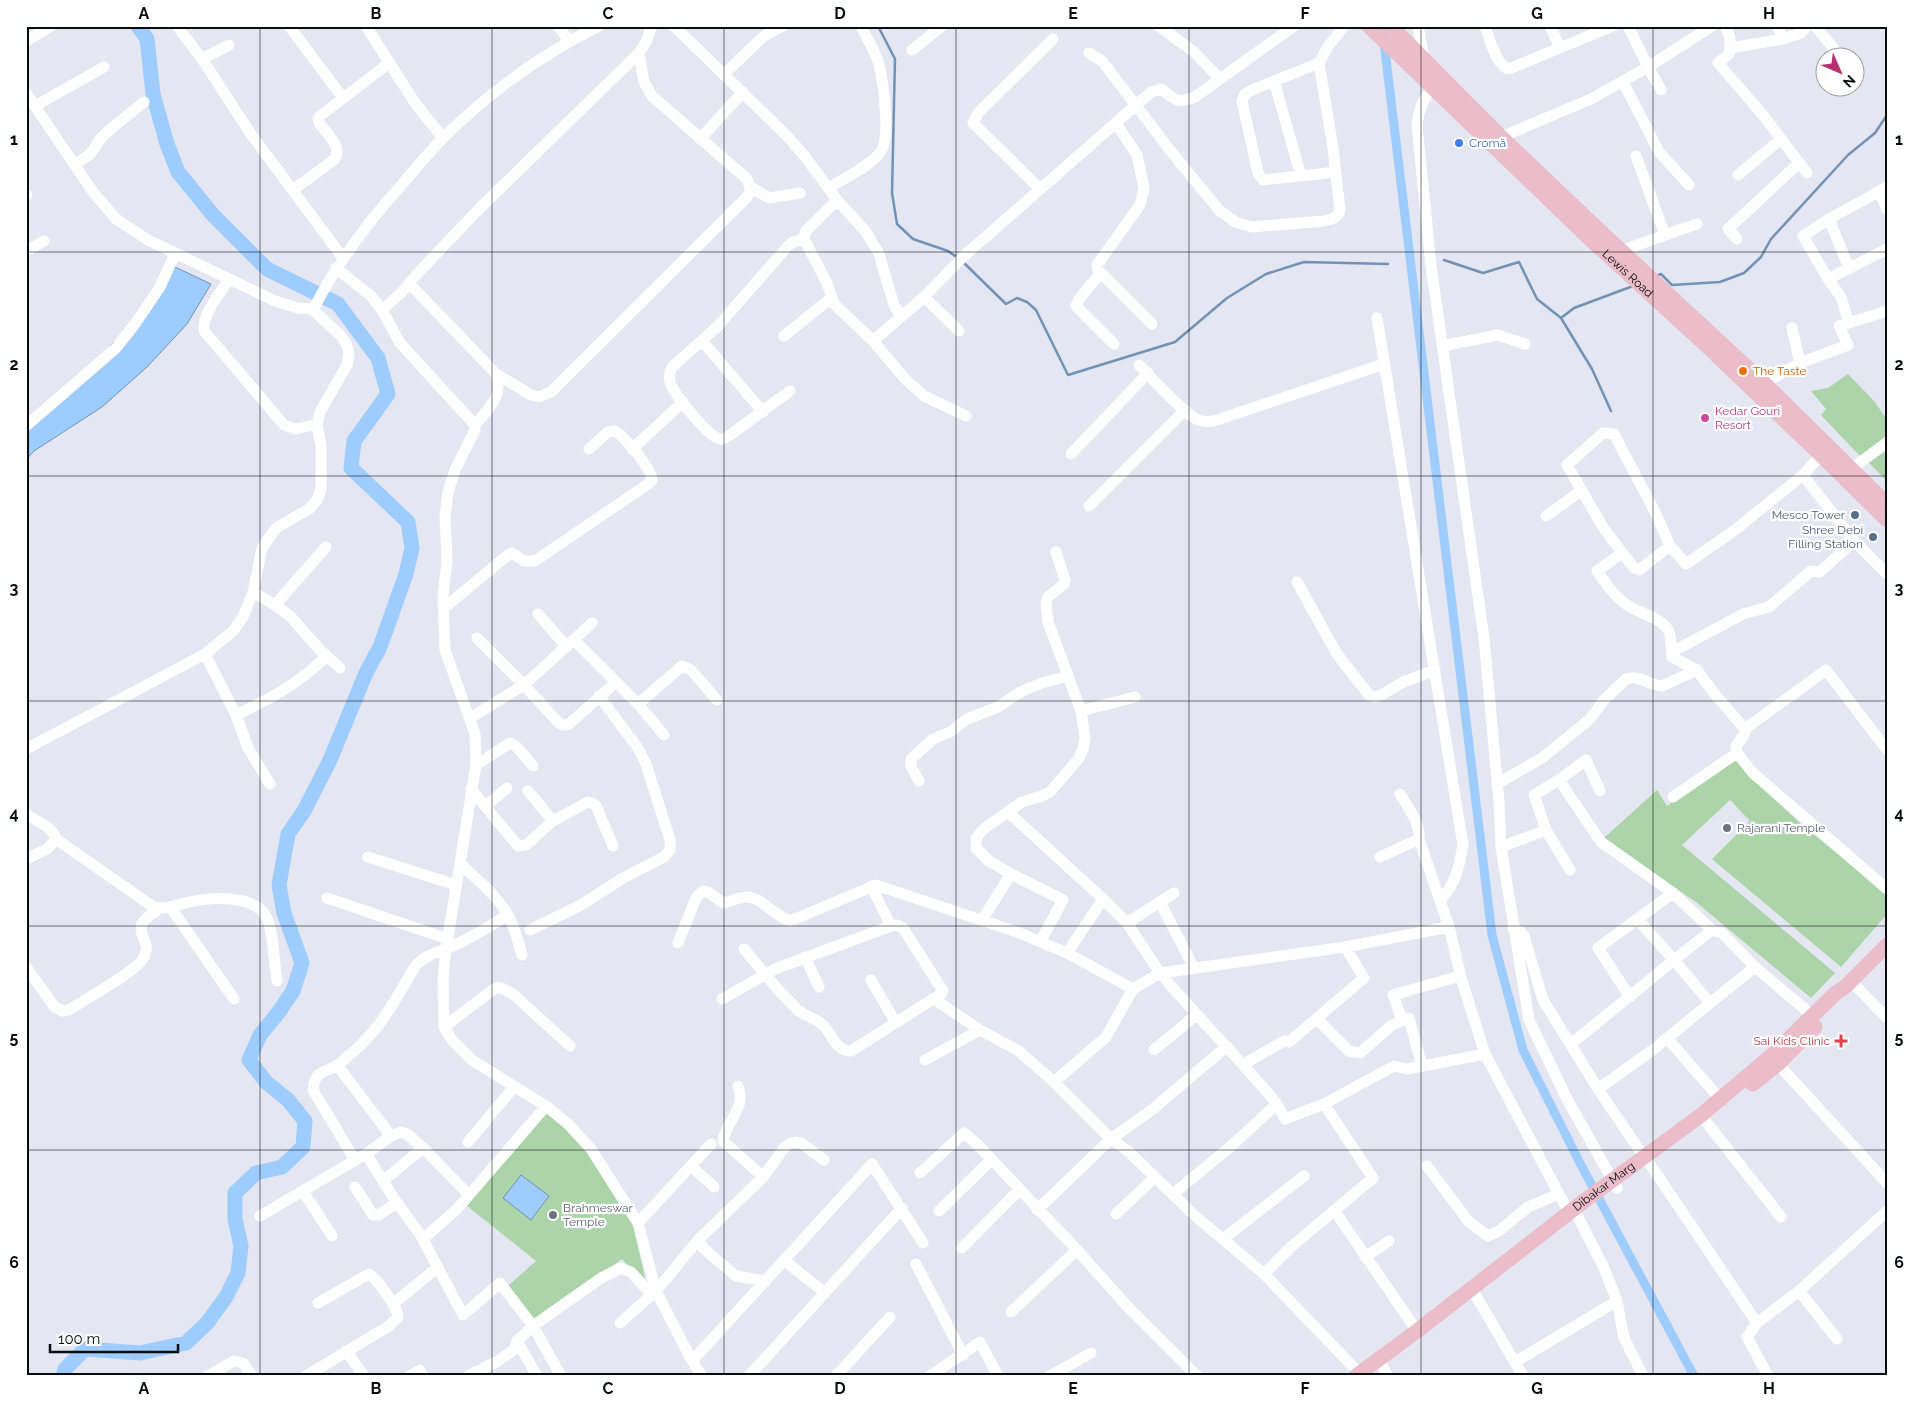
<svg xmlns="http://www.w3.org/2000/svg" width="1913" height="1402" font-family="Raleway,sans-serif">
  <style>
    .green { fill: #abd4a8 }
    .water { fill: #9eccfd; stroke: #7292b6 }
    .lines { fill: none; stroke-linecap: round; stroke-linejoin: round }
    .stream { stroke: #7292b6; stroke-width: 2.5 }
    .canal { stroke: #9eccfd; stroke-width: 9 }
    .river { stroke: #9eccfd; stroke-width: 15 }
    .minor { stroke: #fff; stroke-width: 11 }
    .major { stroke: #ebbcca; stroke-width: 15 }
    .grid { fill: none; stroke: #0b0c10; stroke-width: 1; stroke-opacity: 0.55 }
    .shop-dot { fill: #3f7fe0; stroke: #fff; stroke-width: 2 }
    .food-dot { fill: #e8710a; stroke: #fff; stroke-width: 2 }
    .hotel-dot { fill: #d1479c; stroke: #fff; stroke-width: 2 }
    .service-dot { fill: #5c6f8a; stroke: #fff; stroke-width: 2 }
    .worship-dot { fill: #6b7280; stroke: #fff; stroke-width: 2 }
    .health-dot { fill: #e0444e; stroke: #fff; stroke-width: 2 }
    .labels { text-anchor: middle; stroke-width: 4.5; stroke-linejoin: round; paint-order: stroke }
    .shop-label { font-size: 12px; fill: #366cbe; stroke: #fff; text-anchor: start }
    .street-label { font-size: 12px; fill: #0b0c10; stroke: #fff }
    .food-label { font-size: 12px; fill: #c56008; stroke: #fff; text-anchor: start }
    .hotel-label { font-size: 12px; fill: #b23c85; stroke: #fff; text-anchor: start }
    .service-label { font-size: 12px; fill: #4e5e75; stroke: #fff; text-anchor: end }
    .worship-label { font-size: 12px; fill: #5b616d; stroke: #fff; text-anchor: start }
    .health-label { font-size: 12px; fill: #be3a42; stroke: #fff; text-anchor: end }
    .neatline { fill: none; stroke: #0b0c10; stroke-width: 2 }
    .grid-label { font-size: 16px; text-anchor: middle; font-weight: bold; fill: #0b0c10 }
  </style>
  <rect width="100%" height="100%" fill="#e4e6f1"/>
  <path class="green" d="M1848 374 1875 402 1887 420V435L1860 456 1821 415 1826 409 1811 391 1828 388Z
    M1887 449V481L1868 462Z
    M1736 759 1770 795 1802 825 1887 894V914L1841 967 1712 859 1750 821 1730 800 1682 845 1835 973 1811 998 1696 902 1622 852 1604 838 1657 790 1667 806Z
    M547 1111 581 1142 633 1225 645 1278 642 1282 622 1259 534 1323 507 1287 536 1261 466 1205Z"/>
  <path class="water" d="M175 267 211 284 187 324 147 367 102 407 34 451 26 460V431L150 306Z
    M521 1175 549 1196 531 1220 503 1198Z"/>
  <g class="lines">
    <path class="stream" d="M878 26 895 59 892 193 897 224 913 239 948 251 958 258
      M1444 260 1483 273 1519 262 1537 299 1561 318 1574 308 1633 286
      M962 261 1006 304 1017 298 1027 302 1036 310 1068 375 1175 342 1227 298 1266 274 1304 262 1388 264
      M1656 276 1661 274 1672 285 1720 282 1744 273 1761 257 1771 239 1848 155 1875 133 1887 115
      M1561 318 1592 369 1611 411"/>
    <path class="canal" d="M1382 26 1492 935 1523 1050 1581 1165 1694 1376"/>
    <path class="river" d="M63 1376 65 1369 85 1349 140 1353 186 1343 207 1323 226 1297 238 1273 241 1246 235 1219V1193L256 1173 282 1167 303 1147 305 1121 288 1100 266 1082 249 1060 260 1035 278 1013 293 991 302 963 284 913 279 885 288 834 304 811 330 760 366 673 380 647 406 574 412 548 408 522 351 468 354 441 388 394 378 358 338 304 267 269 213 215 178 172 167 144 153 94 147 39 138 26"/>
    <path class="minor" d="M177 26 202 59 251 134 343 258
      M289 26 343 98
      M366 26 415 103 443 138
      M558 26 569 41
      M674 26 786 135 803 154 837 200 866 232 879 254 894 305 901 317
      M1159 26 1194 52 1220 79
      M1418 26 1424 58
      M1485 26C1489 38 1497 67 1509 69L1613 26
      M1550 26 1560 48
      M1628 26 1648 67 1661 90
      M1725 26 1730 37V48
      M1777 26 1783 39
      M1815 26 1835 50 1839 58
      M26 41 51 26
      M912 50 942 26
      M1089 53 1103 62 1169 149 1219 210 1235 222 1252 227 1324 221C1332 219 1338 218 1340 210L1333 148 1319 63 1327 48 1344 26
      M202 59 229 45
      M1319 63 1252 90 1245 94 1242 101 1258 173 1263 180 1336 172
      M724 74 764 36 783 26
      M1274 81 1301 176
      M1623 82 1659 152 1689 185
      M1433 87C1423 99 1418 110 1417 125L1431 266 1484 638 1499 802 1501 847 1529 1020 1567 1099 1617 1188
      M26 93 93 192 116 219 148 240 275 301 298 308 312 309 315 306C339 260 369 221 404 182 417 167 430 151 444 137 490 92 542 54 599 26
      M35 106 104 67
      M1116 123 1137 155 1144 188 1140 205 1097 265 1098 270 1152 324
      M700 139 743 92
      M1496 141 1501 137 1591 99 1648 67 1712 26
      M75 165 90 154 102 137 113 127 144 102
      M1807 173 1763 115 1718 63 1729 54 1730 48 1783 39 1801 33 1807 26
      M1738 175 1781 139
      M751 187 769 198 800 193
      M829 188C844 178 868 167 879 154 892 141 883 82 879 64 875 51 867 39 861 26
      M1040 189 973 123 978 113 1053 39
      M293 190 335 159C342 146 327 134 319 123L318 119 320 116 389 63
      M1879 191 1887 210
      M26 195H27
      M837 200 805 232 804 239 827 283 834 304 873 341 906 380 924 396 966 416
      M1829 219 1887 187
      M1665 235 1697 224
      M1737 239 1728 229 1799 163
      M26 251 44 241
      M1621 251 1665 235 1636 156
      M336 268 371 296 382 310 400 343 475 425V430L455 470 448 492 445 516 447 561 443 596 445 650 475 734 476 765 446 949 443 980 444 1027 452 1040 472 1060 546 1106 568 1124 591 1149 638 1223 656 1291 692 1361 702 1376
      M1100 274 1079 299 1076 306 1114 344
      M229 279C221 292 199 319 205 332L284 425 296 429 317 424
      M1828 279 1803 236 1829 219 1849 268
      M409 283 496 374C504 396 488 409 475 425
      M924 297 959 331
      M382 310 402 292 418 273 479 209 639 53 646 42 652 26
      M1377 318 1463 845C1459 868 1456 883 1440 901
      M1849 323 1841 297 1828 279 1887 249
      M1792 328 1800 363
      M784 336 831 298
      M702 341 763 412
      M873 341 924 297 964 256 1151 92 1161 89C1175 100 1177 104 1195 97L1294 26
      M1442 346 1498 335 1525 344
      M1139 365C1151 377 1185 415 1198 420 1204 422 1208 422 1214 421L1384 364
      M496 374 531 395 539 397 551 392 747 197 751 190 747 179 652 96 644 82 639 53
      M1762 390 1764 383 1800 363 1848 345 1839 326 1887 311
      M790 391 730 435C727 437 724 440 720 439 709 438 673 393 670 382 668 376 670 371 672 367L718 326 788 246 793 242 804 239
      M26 426 116 348 135 324 160 287 175 254
      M1603 433 1614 434 1655 512 1670 546 1639 570 1634 568 1604 529 1567 465Z
      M632 449 683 402
      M1071 454 1148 373
      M1852 468 1887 443
      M1803 475 1821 455
      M1089 506 1185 410
      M1546 516 1581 491
      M1670 546 1686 564 1735 530 1803 475 1854 541 1887 574
      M1622 553 1597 571C1606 583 1615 598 1629 606 1641 614 1660 617 1669 631 1670 633 1672 653 1672 657L1697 670 1713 692 1745 729
      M1297 582 1337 654 1369 695 1375 697 1383 694 1403 682 1435 670
      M253 592 275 605 290 616 320 650 340 668
      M275 605 326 547
      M444 608 508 555 512 553 524 561H535L648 484 652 480C652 469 625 437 615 431L608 432 589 449
      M538 614 567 647
      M477 638 524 685 592 623
      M574 640 638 704 664 735
      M1672 652 1743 614 1769 607 1811 571 1820 572 1854 541
      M205 654 236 715 248 748 270 784
      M638 704 682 666 691 670 717 700
      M1081 711 1135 697
      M236 715C274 697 296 685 327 656
      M470 718 524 685 558 722 563 725H568L615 683
      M26 749 205 654 233 631 243 617 253 592 262 548 276 528 309 509 317 500 321 489V446L317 424 320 412 347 365 349 353 346 343 341 336 312 309
      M1737 753 1753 773 1887 889
      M476 765 510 743 516 746 533 766
      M1559 780 1586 760 1600 791
      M919 781 911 766V759L933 739 950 732 967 719 998 707 1022 691 1042 683 1068 676
      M1497 784 1542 758 1590 719 1604 700 1626 679C1640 674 1649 686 1662 686L1697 670
      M471 789 518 846 526 845 553 821 588 802 592 803 596 806 613 846
      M528 791 553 821
      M1400 794C1409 809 1420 822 1419 839
      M1673 797 1737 753 1736 746 1744 735 1745 729 1826 670 1887 750
      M486 806 507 788
      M1008 812 1103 899
      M26 814C36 821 53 827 56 839L47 849 26 859
      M1546 830 1534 795 1559 780 1601 842 1673 893 1712 930 1722 933 1755 967 1813 1016
      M56 839 152 906C164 911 172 906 185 903 209 897 261 892 269 924 274 942 274 962 277 981
      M1501 847 1546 830 1570 870
      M368 857 456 885
      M1380 857 1419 839 1449 927 1462 981 1485 1054 1569 1213
      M460 863C476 879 497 895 508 915 515 927 518 942 522 955
      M1011 874 989 861 976 848V839L980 833 985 828 1022 802 1042 796 1050 792 1079 758 1083 749 1085 738 1081 711 1048 622 1047 612 1046 603 1048 597 1064 584 1065 580 1056 552
      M327 898 448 939
      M1160 902 1194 968
      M171 908 234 999
      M1637 919 1674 960 1712 930
      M982 920 1011 874 1063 900 1040 942
      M1127 923 1174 893
      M1513 928 1521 932 1524 936 1543 1000 1598 1089 1644 1157
      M530 930 581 905 623 878 664 857 670 850V840L646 764 638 748 599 696
      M678 943 696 898 703 891 708 892 723 903C731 902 738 897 747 897 763 898 774 916 790 921L876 885 1017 932 1067 953 1133 989 1160 973 1127 923 1103 899 1067 953
      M744 949C761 969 778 992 798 1010 805 1017 817 1018 824 1026 832 1035 837 1052 851 1051L941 994 943 991 903 928 897 925 891 926
      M805 957 819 987
      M26 967 54 1006 62 1011 69 1010C85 999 132 974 142 960 154 944 137 937 142 924 144 918 154 913 159 909
      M871 980 896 1023
      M1851 981 1887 1018
      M1630 997 1598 948 1673 893
      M722 999 775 969 891 926 871 886
      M934 999 980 1030
      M1710 1003 1755 967
      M1317 1019 1349 1051 1360 1053 1392 1025 1409 1018 1422 1066
      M1402 1020 1393 995 1460 976
      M444 1027 494 989 499 987 513 994 570 1046
      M1667 1038 1720 1099
      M1571 1044 1674 960 1710 1003 1654 1049 1598 1089
      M1154 1050 1196 1015
      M925 1060 980 1030 1019 1051 1054 1082 1106 1037 1133 989
      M1244 1064 1284 1041 1289 1042 1364 978 1345 947
      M1778 1064 1887 1183
      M337 1065 391 1136
      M1054 1082 1111 1139 1128 1151 1194 1215 1264 1274 1359 1373
      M738 1086C747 1108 726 1121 723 1141L763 1177
      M1277 1104C1240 1059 1198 1018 1160 973L1345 947 1449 927
      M1324 1104 1394 1066 1407 1069 1485 1054
      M1707 1123 1781 1217
      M468 1142 514 1087
      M366 1154 395 1200 420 1234 463 1315 500 1283 533 1326 517 1341 515 1349 498 1361 468 1376
      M355 1160 313 1090C315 1070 324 1073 338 1065 343 1061 348 1056 353 1052 382 1028 397 996 416 965 428 954 433 954 446 949 468 940 489 927 508 915
      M1650 1164 1757 1323
      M691 1166 714 1187
      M1427 1166 1469 1222 1488 1236 1499 1231 1528 1207 1559 1194
      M920 1173 964 1133 977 1144 1077 1250
      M383 1181 423 1148
      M355 1187 373 1215H378L397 1203
      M303 1191 332 1236
      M1173 1194 1230 1147 1277 1104 1285 1119 1324 1104 1373 1178 1291 1247 1264 1274
      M1037 1210 1111 1139 1153 1109 1227 1046
      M1334 1210 1417 1331
      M939 1211 991 1160
      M1116 1214 1155 1177
      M260 1216 366 1154 391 1136 401 1132 407 1134 423 1148 469 1195
      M1578 1217 1604 1268 1617 1301 1624 1338 1643 1376
      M638 1223 711 1144
      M423 1239 457 1209 546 1106
      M1223 1239 1304 1176
      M698 1240 763 1177 784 1148 789 1144 795 1142 801 1143 824 1160
      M962 1248 1019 1190
      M1365 1257 1389 1241
      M785 1261 825 1293
      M916 1264 963 1355
      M1799 1291 1837 1339
      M1476 1296 1523 1376
      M393 1304 438 1267
      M1011 1312 1077 1250 1127 1306 1197 1376
      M620 1323 656 1291 698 1240 703 1248 736 1276 766 1281
      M517 1341 537 1376
      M346 1351 364 1376
      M692 1361 872 1164 923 1243
      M1515 1362 1617 1301
      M1382 1366 1388 1376
      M208 1376 234 1361 243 1363 252 1376
      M306 1376 389 1326 398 1317C398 1308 377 1279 369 1274L318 1303
      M410 1376 420 1370 423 1376
      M561 1376 533 1326 601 1278 621 1268 631 1272 652 1295
      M749 1376 902 1208
      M836 1376 890 1317
      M930 1376 980 1342 998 1376
      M1050 1376 1091 1353
      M1768 1376 1747 1337 1757 1323 1799 1291 1887 1211"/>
    <g class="major">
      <path id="s1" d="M1369 26 1589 238 1708 347 1821 455 1887 520"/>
      <path d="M1391 26 1501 137 1602 233 1764 383 1887 504"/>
      <path d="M1753 1084 1778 1064 1815 1027"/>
      <path id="s2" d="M1356 1376 1417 1331 1584 1201 1700 1116 1771 1056 1837 992 1845 987 1887 945"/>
    </g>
  </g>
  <path class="grid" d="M260 26V1376M492 26V1376M724 26V1376M956 26V1376M1189 26V1376M1421 26V1376M1653 26V1376M26 252H1887M26 476H1887M26 701H1887M26 926H1887M26 1150H1887"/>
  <circle class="shop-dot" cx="1459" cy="143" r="5"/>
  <circle class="food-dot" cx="1743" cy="371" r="5"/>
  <circle class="hotel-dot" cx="1705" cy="418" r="5"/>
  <g class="service-dot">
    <circle cx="1855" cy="515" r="5"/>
    <circle cx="1873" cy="537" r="5"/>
  </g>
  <g class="worship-dot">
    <circle cx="1727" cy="828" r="5"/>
    <circle cx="553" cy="1215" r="5"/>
  </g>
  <path class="health-dot" d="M1838.5 1033.5h5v5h5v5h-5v5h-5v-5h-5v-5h5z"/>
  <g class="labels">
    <g class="shop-label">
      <text x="1469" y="147">Cromā</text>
    </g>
    <g class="street-label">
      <text dy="4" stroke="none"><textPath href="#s1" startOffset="358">Lewis Road</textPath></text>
      <text dy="4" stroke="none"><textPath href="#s2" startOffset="312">Dibakar Marg</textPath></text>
    </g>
    <g class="food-label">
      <text x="1753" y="375">The Taste</text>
    </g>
    <g class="hotel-label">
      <text x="1715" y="415">Kedar Gouri<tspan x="1715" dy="14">Resort</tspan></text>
    </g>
    <g class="service-label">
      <text x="1845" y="519">Mesco Tower</text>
      <text x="1863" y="534">Shree Debi<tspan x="1863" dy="14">Filling Station</tspan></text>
    </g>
    <g class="worship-label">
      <text x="1737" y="832">Rajarani Temple</text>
      <text x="563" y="1212">Brahmeswar<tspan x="563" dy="14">Temple</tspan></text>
    </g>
    <g class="health-label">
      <text x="1830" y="1045">Sai Kids Clinic</text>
    </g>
  </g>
  <rect width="1913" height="1402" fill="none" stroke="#ffffff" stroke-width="55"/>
  <g transform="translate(1840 72) rotate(135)"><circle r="24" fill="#ffffff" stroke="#9d9e9f"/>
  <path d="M0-4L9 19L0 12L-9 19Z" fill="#b73070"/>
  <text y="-8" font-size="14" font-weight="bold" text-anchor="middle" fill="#0b0c10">N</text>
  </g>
  <path d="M50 1344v8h128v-8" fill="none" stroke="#0b0c10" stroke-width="2.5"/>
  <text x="58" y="1344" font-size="15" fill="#0b0c10" stroke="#ffffff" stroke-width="4" paint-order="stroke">100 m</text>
  <rect x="28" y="28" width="1858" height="1346" class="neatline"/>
  <g class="grid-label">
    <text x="144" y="19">A</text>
    <text x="376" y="19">B</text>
    <text x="608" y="19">C</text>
    <text x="840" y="19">D</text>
    <text x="1073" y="19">E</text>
    <text x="1305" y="19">F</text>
    <text x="1537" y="19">G</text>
    <text x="1769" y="19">H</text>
    <text x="14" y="145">1</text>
    <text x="1899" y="145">1</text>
    <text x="14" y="370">2</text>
    <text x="1899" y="370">2</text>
    <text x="14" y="594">3</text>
    <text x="1899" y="594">3</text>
    <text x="14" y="819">4</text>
    <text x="1899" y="819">4</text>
    <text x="14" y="1043">5</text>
    <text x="1899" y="1043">5</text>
    <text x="14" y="1268">6</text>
    <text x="1899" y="1268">6</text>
    <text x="144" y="1394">A</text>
    <text x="376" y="1394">B</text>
    <text x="608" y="1394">C</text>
    <text x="840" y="1394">D</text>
    <text x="1073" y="1394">E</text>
    <text x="1305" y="1394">F</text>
    <text x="1537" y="1394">G</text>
    <text x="1769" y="1394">H</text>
  </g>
</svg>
